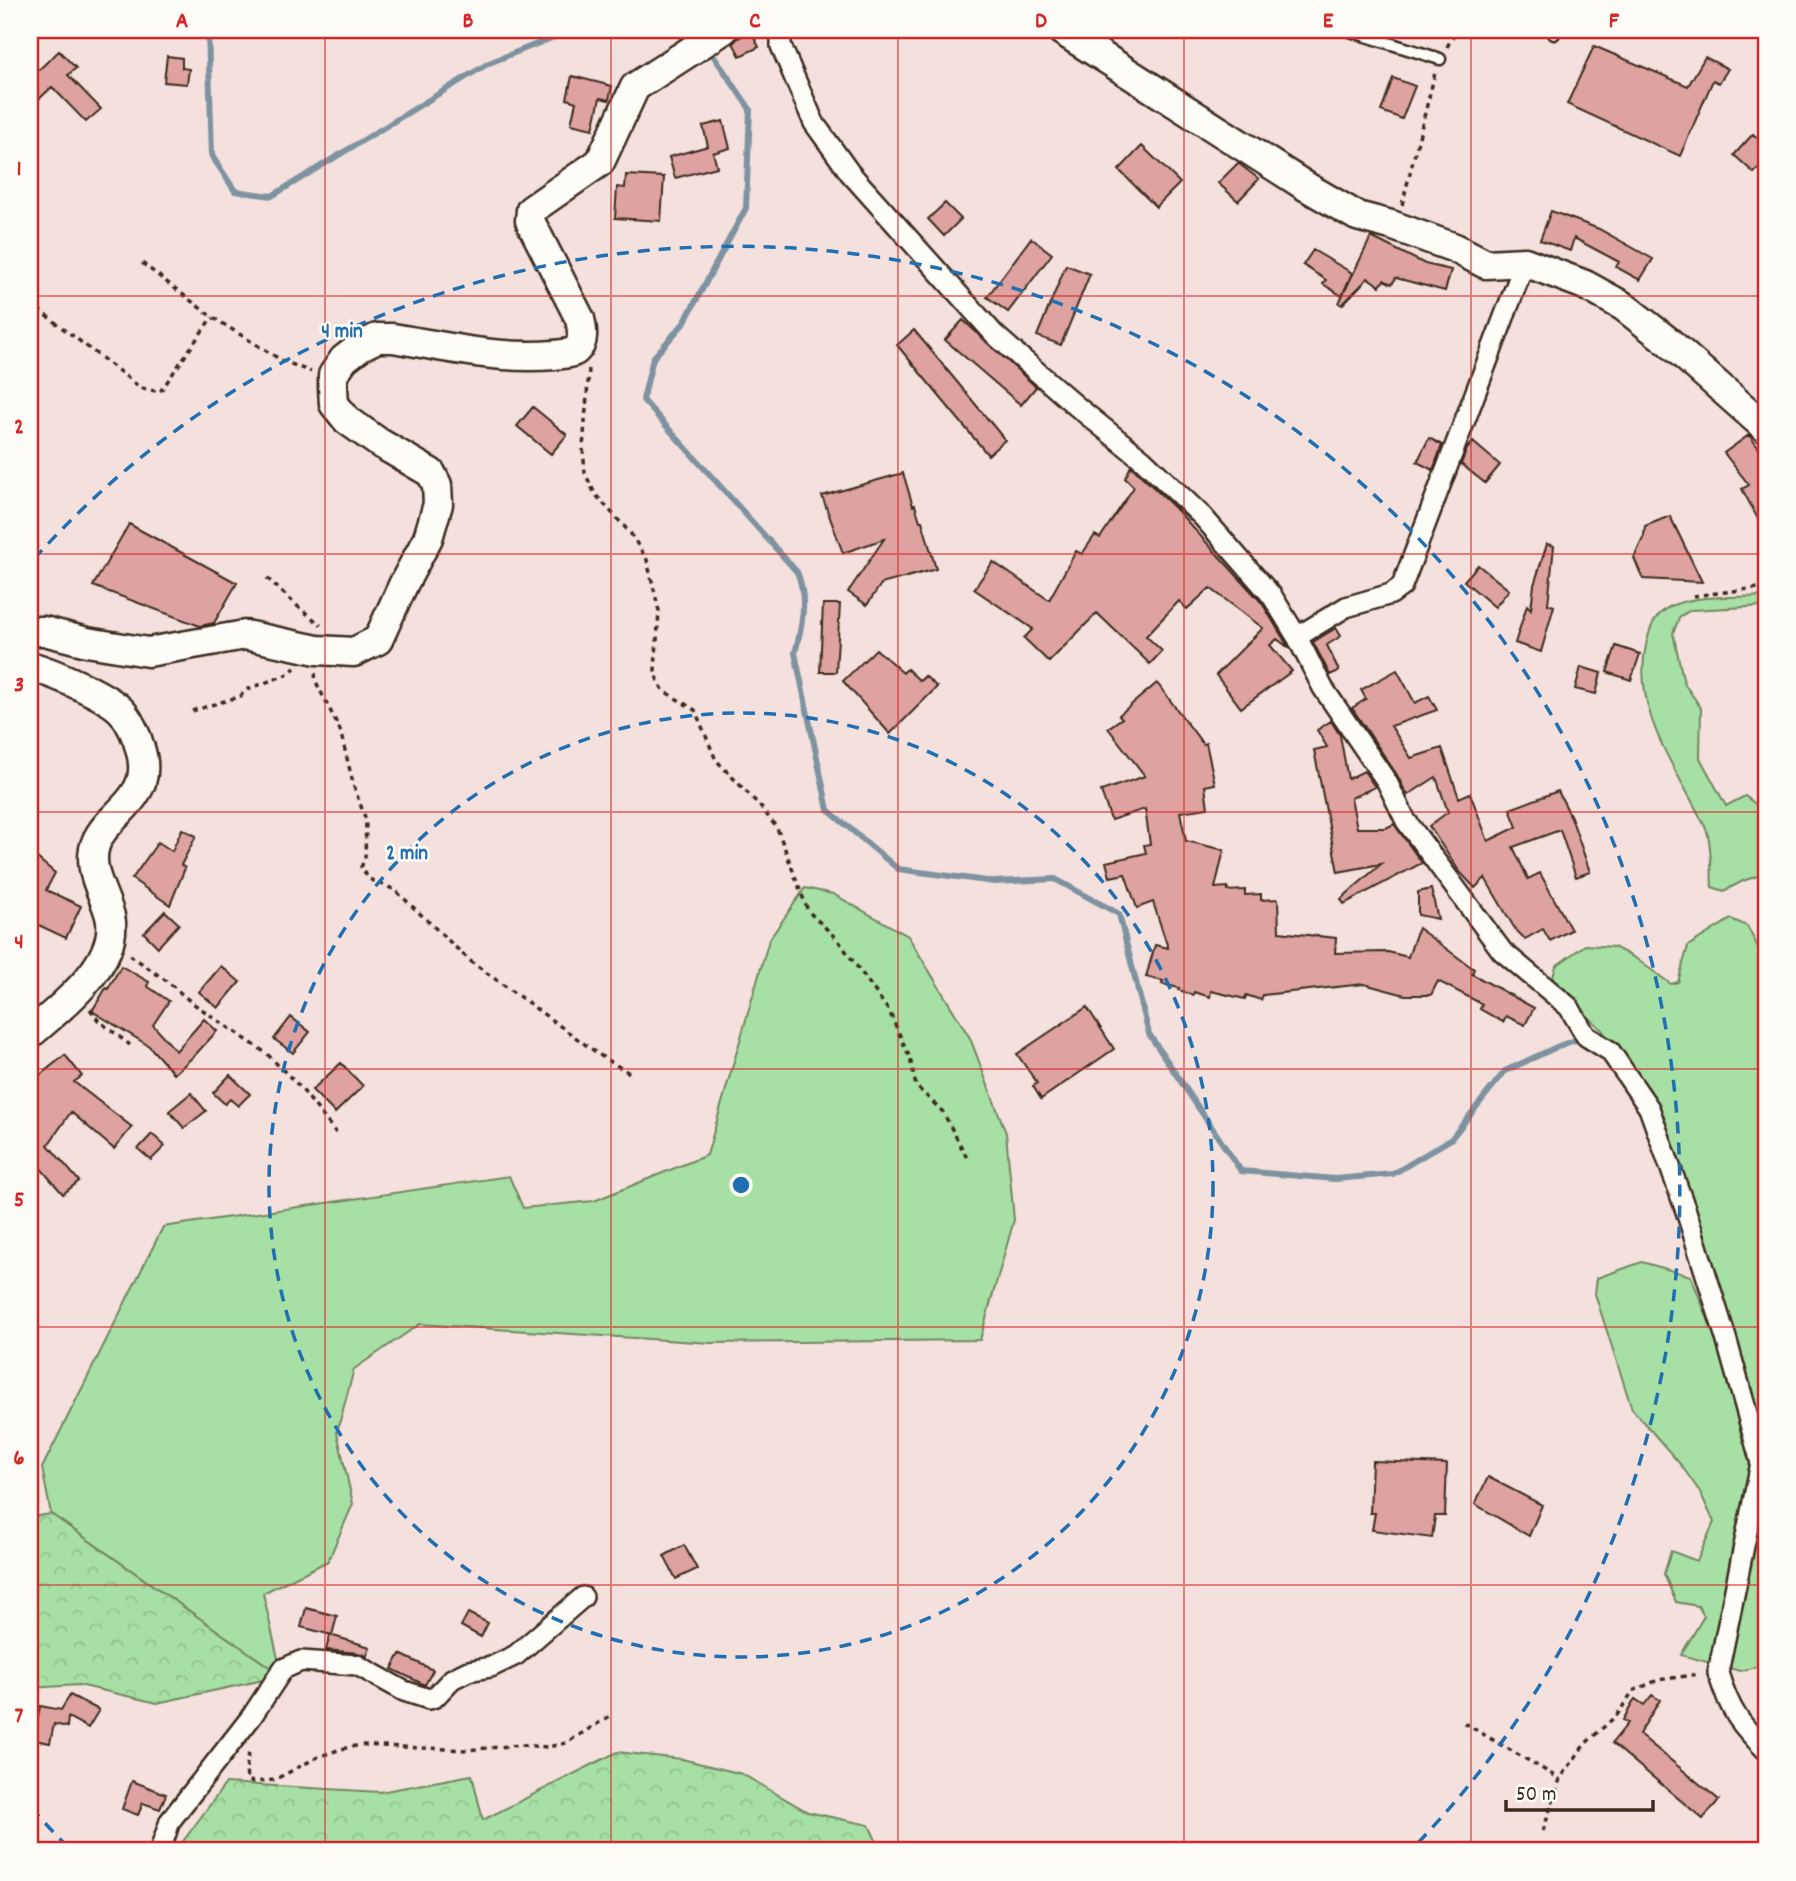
<svg xmlns="http://www.w3.org/2000/svg" width="1796" height="1881" font-family="Dekko,sans-serif">
  <style>
    .grass { fill: #a7e0a4; stroke: #718561; stroke-width: 2 }
    .forest { fill: url(#forest-crowns); stroke: #718561; stroke-width: 2 }
    .lines { fill: none; stroke-linecap: round; stroke-linejoin: round }
    .stream { stroke: #7e92a0; stroke-width: 6 }
    .building { fill: #dea3a0; stroke: #3b2a1e; stroke-width: 2 }
    .lane-casing { stroke: #3b2a1e; stroke-width: 15 }
    .street-casing { stroke: #3b2a1e; stroke-width: 24 }
    .secondary-casing { stroke: #3b2a1e; stroke-width: 33 }
    .path { stroke: #3b2a1e; stroke-width: 3.5; stroke-dasharray: 5 5; stroke-linecap: butt }
    .lane { stroke: #fdfcf7; stroke-width: 10 }
    .street { stroke: #fdfcf7; stroke-width: 19 }
    .secondary { stroke: #fdfcf7; stroke-width: 28 }
    .grid { fill: none; stroke: #d62828; stroke-width: 2; stroke-opacity: 0.55 }
    .ring { fill: none; stroke: #1f6fb2; stroke-width: 3.5; stroke-dasharray: 12 9 }
    .centre { fill: #1f6fb2; stroke: #fdfcf7; stroke-width: 3.5 }
    .ring-label { font-size: 21px; text-anchor: middle; font-weight: bold; fill: #1f6fb2; stroke: #fdfcf7; stroke-width: 5; stroke-linejoin: round; paint-order: stroke }
    .neatline { fill: none; stroke: #d62828; stroke-width: 2.5 }
    .grid-label { font-size: 23px; text-anchor: middle; font-weight: bold; fill: #d62828 }
  </style>
  <defs>
    <pattern id="forest-crowns" width="20" height="18" patternUnits="userSpaceOnUse" patternTransform="scale(1.75)"><rect width="20" height="18" fill="#a7e0a4"/><path d="M2 6a3 3 0 1 1 6 0M12 15a3 3 0 1 1 6 0" fill="none" stroke="#91c08d"/></pattern>
  </defs>
  <rect width="100%" height="100%" fill="#f4e1dd"/>
  <filter id="ink" filterUnits="userSpaceOnUse"><feTurbulence type="fractalNoise" baseFrequency=".0143" numOctaves="2"/><feDisplacementMap in="SourceGraphic" scale="14" xChannelSelector="R" yChannelSelector="G"/><feConvolveMatrix kernelMatrix="1 2 1 2 8 2 1 2 1" color-interpolation-filters="sRGB"/></filter>
  <g filter="url(#ink)">
    <path class="grass" d="M1766 596V606L1691 610 1680 616 1673 633 1684 683 1701 708 1700 758 1726 806 1745 796 1766 812V873L1743 881 1724 891 1712 887C1711 872 1712 842 1706 829 1679 771 1631 713 1646 645 1650 627 1654 615 1671 606 1696 594 1738 598 1766 596Z
      M805 888 833 894 908 936 970 1038 1006 1133 1014 1220 980 1340 711 1343 420 1324 354 1369 337 1432 353 1504 328 1561 263 1593 282 1676 51 1514 42 1468 163 1227 509 1176 523 1208 594 1201 707 1155 769 940Z
      M1731 919 1747 926 1758 947 1766 952V1665L1740 1671 1681 1655 1704 1616 1698 1606 1676 1602 1664 1574 1671 1551 1697 1561 1714 1522 1700 1492 1681 1465 1632 1409 1595 1294 1597 1278 1642 1262 1691 1276 1712 1330 1730 1326 1661 1117 1602 1030 1552 981 1556 966 1585 945 1614 947 1635 958 1671 984 1678 982 1688 946Z"/>
    <path class="forest" d="M51 1514 282 1676 157 1703 79 1685 30 1688V1517Z
      M617 1752 682 1759 742 1774 808 1812 869 1825 881 1851H176L226 1783 380 1792 472 1775 483 1820Z"/>
    <g class="lines">
      <path class="stream" d="M208 30 212 156 235 191 272 196 489 63 572 30
        M668 30 691 41
        M713 55 750 109 746 208 684 323 653 358 643 400 797 572C808 597 802 627 795 653L828 810 898 869 994 882 1055 879 1119 914 1149 1034 1241 1171 1335 1179 1393 1174 1451 1139 1505 1071 1561 1045 1584 1037"/>
    </g>
    <path class="building" d="M751 31 759 47 740 56 733 43 738 38Z
      M1594 46 1688 86 1705 57 1728 69 1719 83 1713 80 1680 156 1567 104Z
      M59 51 76 68 68 75 101 109 86 122 52 87 38 100 30 91V78Z
      M167 56 182 58V68L189 69 187 84 164 82Z
      M572 76 612 86 609 100 600 98 593 129 571 124 576 102 567 99Z
      M1393 78 1415 86 1402 119 1381 111Z
      M723 121 730 148 713 153 717 167 675 178 669 157 708 146 703 126Z
      M1753 134 1766 146V160L1754 173 1734 155Z
      M1142 146 1180 183 1156 207 1119 170Z
      M1238 163 1259 179 1238 201 1218 183Z
      M626 175 664 177 661 221 615 218 617 187 625 188Z
      M945 203 961 219 944 236 928 219Z
      M1551 211 1599 229 1653 259 1640 280 1616 267 1619 262 1574 238 1570 251 1540 240Z
      M1371 237 1425 264 1451 270 1445 291 1396 278 1392 284 1384 280 1380 286 1368 278 1342 305 1339 303Z
      M1031 238 1052 254 1008 312 987 297Z
      M1313 250 1352 273 1342 296 1323 284 1326 280 1303 265Z
      M1066 265 1090 274 1061 345 1037 336Z
      M963 320 1036 387 1021 405 945 340Z
      M914 330 1005 440 988 455 897 345Z
      M533 407 567 435 551 454 517 426Z
      M1749 435 1766 458V534L1742 489 1749 485 1724 453Z
      M1429 438 1442 445 1433 470 1417 462Z
      M1473 442 1500 465 1485 483 1461 464 1467 449Z
      M1131 466 1174 507 1262 603 1289 648 1277 639 1270 645 1292 671 1241 708 1216 675 1263 628 1210 588 1187 609 1179 601 1146 636 1162 651 1150 664 1097 613 1049 662 1024 638 1033 629 974 589 993 562 1049 600 1076 551 1082 554 1095 535 1100 538 1134 487 1125 478Z
      M903 473 913 506 915 505 920 521H922L936 569 881 584 867 605 848 592 884 539 843 553 822 496Z
      M1670 516 1702 582 1643 579 1634 558 1644 536 1645 526Z
      M129 524 237 583 214 623 200 626 93 586Z
      M1547 544 1554 546 1548 604 1554 606 1541 652 1515 643 1527 605 1531 609 1534 585Z
      M1478 565 1509 590 1495 607 1464 581Z
      M823 604H840L836 672H820Z
      M1336 628 1341 636 1327 645 1339 671 1330 675 1313 642Z
      M1616 646 1640 654 1631 680 1607 672Z
      M876 649 903 673 907 669 920 681 925 676 937 687 890 734 843 681Z
      M1581 667 1601 673 1596 694 1575 689Z
      M1397 670 1415 703 1429 696 1437 710 1391 726 1411 758 1442 748 1459 798 1470 793 1488 841 1517 827 1510 809 1558 791 1571 817 1590 872 1576 877 1560 830 1513 847 1528 879 1540 873 1571 930 1550 941 1543 929 1525 939 1515 929 1485 878 1475 888 1459 871 1429 826 1448 812 1436 777 1408 795 1405 791 1397 775 1352 708 1366 699 1361 690Z
      M1157 683 1203 744 1206 743 1215 784 1205 786 1208 808 1180 812 1186 841 1224 850 1215 888 1228 887V891L1245 890V895L1261 894V900L1278 899 1279 932 1336 938 1335 953 1388 952 1408 957 1418 928 1474 969 1472 974 1534 1008 1525 1025 1506 1016 1503 1022 1480 1009 1482 1004 1438 981 1431 995H1405L1364 984 1263 995 1261 1000 1246 995 1245 999 1211 991 1210 997 1194 992 1193 995 1178 990 1179 988 1162 984 1163 981 1146 977 1155 945 1168 948 1153 902 1137 908 1125 874 1110 877 1106 862 1146 853 1144 845 1150 844 1145 809 1111 820 1101 791 1145 776 1108 728 1122 718 1119 715Z
      M1331 721 1340 735 1348 779 1364 771 1375 787 1351 798 1357 828H1386L1394 824 1422 863 1344 904 1341 899 1381 864 1338 872 1314 750 1327 747 1317 730Z
      M182 829 196 836 181 865 185 868 170 905 132 879 158 842 172 851Z
      M30 852 55 873 46 890 81 906 66 938 30 921Z
      M1431 889 1438 919 1418 915V892Z
      M165 911 179 924 158 947 144 933Z
      M121 966 149 982 147 986 169 1001 153 1025 176 1051 204 1019 217 1031 195 1055 174 1074 149 1046 92 1011 106 988 108 989Z
      M221 966 240 982 218 1008 199 992Z
      M1087 1007 1114 1049 1041 1099 1033 1086 1037 1083 1017 1054Z
      M291 1017 310 1032 293 1053 274 1039Z
      M65 1055 82 1076 74 1082 132 1127 114 1149 71 1112 48 1145 79 1181 63 1194 30 1156V1083Z
      M341 1063 363 1086 335 1113 312 1090Z
      M230 1075 250 1094 238 1106 230 1099 225 1104 213 1093Z
      M191 1093 206 1111 184 1128 169 1111Z
      M152 1134 165 1146 151 1160 138 1149Z
      M1372 1461 1447 1464 1445 1516H1435L1432 1538 1372 1530 1375 1513H1370Z
      M1488 1477 1542 1505 1529 1536 1475 1504Z
      M684 1545 697 1569 676 1579 664 1556Z
      M306 1608 337 1616 332 1635 301 1627Z
      M468 1613 488 1623 481 1637 461 1626Z
      M330 1635 370 1647 367 1656 358 1653 326 1650Z
      M400 1654 433 1670 425 1685 392 1669Z
      M70 1695 99 1710 88 1728 68 1717 67 1727 54 1724 50 1743 34 1740 40 1706 61 1710Z
      M1652 1695 1660 1700 1639 1734 1719 1800 1703 1819 1612 1743 1628 1723 1623 1720 1635 1699 1644 1705Z
      M132 1781 166 1794 160 1809 143 1803 138 1815 122 1809Z"/>
    <g class="lines">
      <defs>
        <path id="lane" d="M1347 30 1440 59
          M1554 34 1555 30"/>
        <path id="street" d="M781 30V46L814 123 850 173 995 335 1075 405 1142 459 1203 517 1272 596 1297 637 1323 688 1387 782 1406 821 1502 951 1569 1007 1586 1036 1610 1051 1649 1108 1686 1211 1726 1338 1761 1463 1718 1673C1730 1711 1739 1723 1766 1750
          M1297 637 1346 607 1391 594 1402 586 1525 262
          M160 1851 170 1821 252 1716 283 1669 301 1661 357 1665 404 1691 429 1699 435 1697 452 1679 468 1671 491 1667 516 1655 583 1597"/>
        <path id="secondary" d="M1061 30 1307 187 1357 216 1391 225 1455 248 1486 264 1525 262 1585 285 1623 306 1669 342 1766 428
          M30 631H44L87 642 148 652 245 635 317 650 354 652 378 640 404 583 428 538 438 504 437 485 431 473 378 442 347 420 334 404 333 387V375L344 359 361 346 377 338H393C447 347 500 360 555 355 562 354 571 354 576 350 585 342 582 328 580 319L530 221 531 210 600 162 635 87 723 30
          M30 666C51 672 112 697 124 714 131 724 137 737 140 748 145 764 145 780 135 794 123 813 99 826 94 849 89 873 104 893 110 916 121 962 60 1008 30 1034"/>
      </defs>
      <use href="#lane" class="lane-casing"/>
      <use href="#street" class="street-casing"/>
      <use href="#secondary" class="secondary-casing"/>
      <path class="path" d="M1447 47 1456 30
        M1402 205 1435 73
        M142 263 212 317 281 360 311 372
        M30 303 141 388 160 392 212 317
        M589 369 583 448 585 473 595 494 631 534 647 560 659 611 655 670 658 682 664 691 695 710 716 760 760 806 777 828 808 911 838 940 889 1011 910 1058 916 1086 943 1112 968 1160
        M267 578 296 605 321 625
        M1693 596 1766 587
        M315 673 316 682 340 730 354 787 366 820 365 859 361 867 369 879 395 890 469 960 604 1058 633 1075
        M192 711 241 696 245 690 286 675 295 668
        M130 955 168 982 191 1002 266 1053 300 1087 336 1133
        M90 1009 98 1020 130 1045
        M1464 1723 1560 1779
        M249 1753 246 1769 247 1780 253 1782 274 1780 318 1757 341 1749 361 1745 466 1750 521 1745 548 1747 566 1743 610 1716
        M1543 1831 1560 1779 1585 1744 1617 1715 1633 1691 1658 1680 1700 1674"/>
      <use href="#lane" class="lane"/>
      <use href="#street" class="street"/>
      <use href="#secondary" class="secondary"/>
    </g>
  </g>
  <path class="grid" d="M325 30V1851M611 30V1851M898 30V1851M1184 30V1851M1471 30V1851M30 296H1766M30 554H1766M30 812H1766M30 1069H1766M30 1327H1766M30 1585H1766"/>
  <g class="ring">
    <circle cx="741" cy="1185" r="472"/>
    <path d="M68 1847A944 944 0 0 1 34 1811M34 559A944 944 0 1 1 1414 1847"/>
  </g>
  <circle cx="741" cy="1185" r="10" class="centre"/>
  <g class="ring-label">
    <text x="342" y="337">4 min</text>
    <text x="407" y="859">2 min</text>
  </g>
  <rect width="1796" height="1881" fill="none" stroke="#fdfcf7" stroke-width="77"/>
  <path d="M1506 1800v10h147v-10" fill="none" stroke="#3b2a1e" stroke-width="3.5"/>
  <text x="1516" y="1800" font-size="21" fill="#3b2a1e" stroke="#fdfcf7" stroke-width="5" paint-order="stroke">50 m</text>
  <rect x="38" y="38" width="1720" height="1804" class="neatline"/>
  <g class="grid-label">
    <text x="182" y="27">A</text>
    <text x="468" y="27">B</text>
    <text x="755" y="27">C</text>
    <text x="1041" y="27">D</text>
    <text x="1328" y="27">E</text>
    <text x="1614" y="27">F</text>
    <text x="19" y="175">1</text>
    <text x="19" y="433">2</text>
    <text x="19" y="691">3</text>
    <text x="19" y="948">4</text>
    <text x="19" y="1206">5</text>
    <text x="19" y="1464">6</text>
    <text x="19" y="1722">7</text>
  </g>
</svg>
